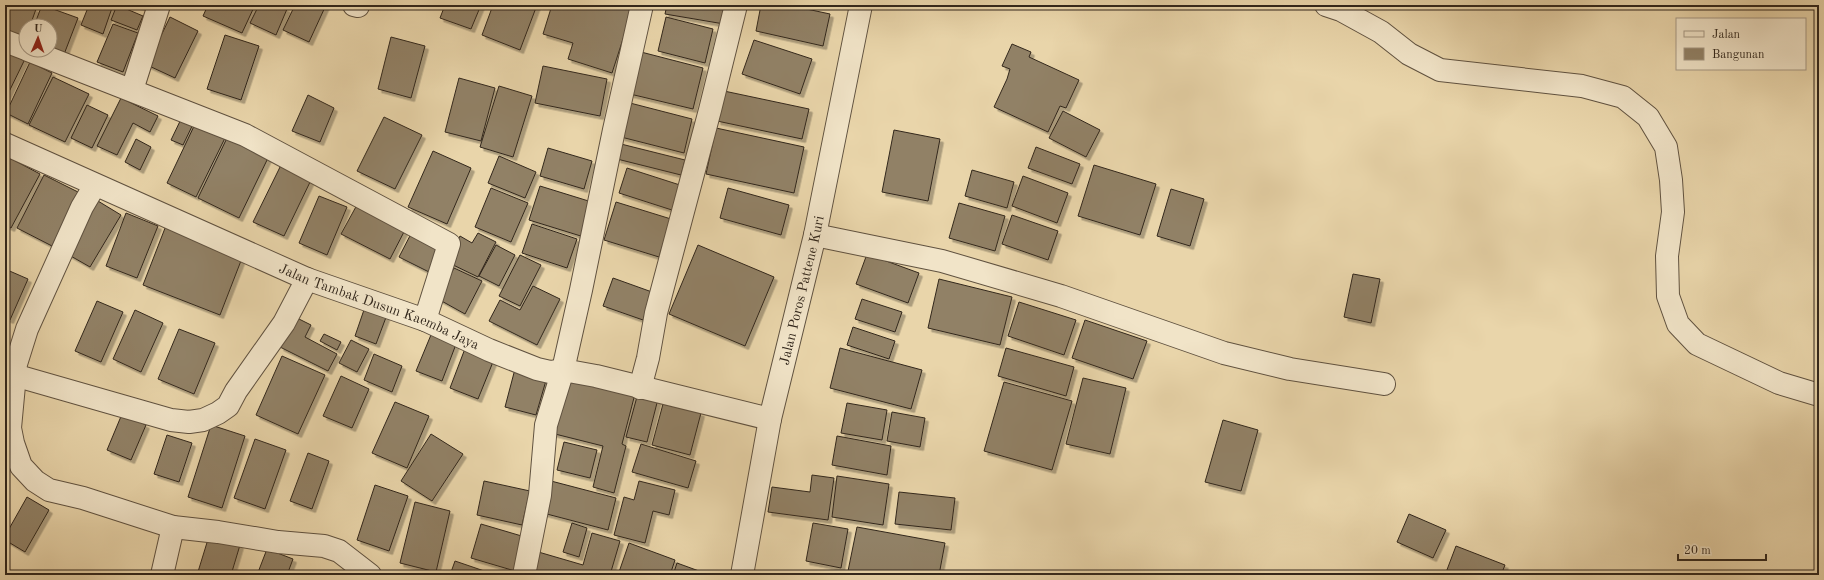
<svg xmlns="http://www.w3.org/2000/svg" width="1824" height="580" font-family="'Old Standard TT',serif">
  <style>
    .building { fill: #918166; stroke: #32271c; filter: url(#shadow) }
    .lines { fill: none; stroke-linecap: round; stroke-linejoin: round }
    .minor-casing { stroke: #605240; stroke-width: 24 }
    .minor { stroke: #f1e4c8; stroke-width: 22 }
    .labels { text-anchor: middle; stroke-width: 3; stroke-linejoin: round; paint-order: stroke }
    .street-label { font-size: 14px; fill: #32271c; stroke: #f1e4c8 }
  </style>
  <defs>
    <filter id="shadow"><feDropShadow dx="3.5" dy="3.5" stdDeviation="0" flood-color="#0004"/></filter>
  </defs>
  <rect width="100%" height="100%" fill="#e9d5aa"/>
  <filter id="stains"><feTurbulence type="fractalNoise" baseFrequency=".005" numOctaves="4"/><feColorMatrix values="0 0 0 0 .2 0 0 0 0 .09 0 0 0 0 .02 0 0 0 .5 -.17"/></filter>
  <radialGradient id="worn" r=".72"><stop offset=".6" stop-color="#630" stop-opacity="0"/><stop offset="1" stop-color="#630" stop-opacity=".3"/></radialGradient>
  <path class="building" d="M5 5H25L36 9 30 26H26V36L23 43 5 36Z
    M42 5 78 18 63 57 50 50V26H34Z
    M89 5H113L103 34 81 25Z
    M117 5 143 16 137 30 111 20Z
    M134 5H146L145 8Z
    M208 5H255L242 33 203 16Z
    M259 5H278L287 9 276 35 250 23Z
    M295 5H326L309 42 283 30Z
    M445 5H481L471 29 440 18Z
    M493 5H537L520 50 482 35Z
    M552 5H634L612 73 568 59 573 43 543 34Z
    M667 5H734L730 25 665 14Z
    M761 5H788L830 14 823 46 756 31Z
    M170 17 198 31 175 78 147 65Z
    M666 17 713 29 705 63 658 51Z
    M113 24 138 33 123 72 97 62Z
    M225 35 259 46 241 100 207 89Z
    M391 37 425 46 411 98 378 89Z
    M754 40 812 59 800 94 742 74Z
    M1012 44 1031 52 1029 57 1079 80 1066 108 1060 106 1048 132 994 107 1007 79 1010 69 1002 66Z
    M5 50 25 59 5 100Z
    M641 52 703 68 693 109 630 94Z
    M30 62 52 73 28 124 6 113Z
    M543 66 607 79 600 116 535 103Z
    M53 77 89 94 65 142 29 125Z
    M459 78 495 88 481 141 445 132Z
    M499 86 532 96 513 157 480 147Z
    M724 91 809 109 802 139 717 121Z
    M308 95 334 108 320 142 292 131Z
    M121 98 158 116 150 132 133 123 117 155 97 146Z
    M630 103 692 119 684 153 621 137Z
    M87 105 108 115 92 148 71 138Z
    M1063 111 1100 130 1086 157 1049 138Z
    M183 115 195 120 183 145 171 140Z
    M384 117 422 135 395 189 357 171Z
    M196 122 226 136 196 197 167 183Z
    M716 128 804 147 794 193 706 174Z
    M894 130 940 139 928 201 882 192Z
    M227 138 268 158 239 218 198 198Z
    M136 139 151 147 140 170 125 162Z
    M621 144 685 160 681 175 617 159Z
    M1036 147 1080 164 1072 184 1028 168Z
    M548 148 592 161 584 189 540 176Z
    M433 151 471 168 447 224 408 207Z
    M6 156 40 174 11 228 5 225V159Z
    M499 156 536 172 525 198 488 183Z
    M282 163 312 178 284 236 253 222Z
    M1094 165 1156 184 1140 235 1078 216Z
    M627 168 683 186 675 211 619 193Z
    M972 170 1014 182 1007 208 965 196Z
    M44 175 80 193 52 246 17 228Z
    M1023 176 1068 193 1057 223 1012 206Z
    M540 186 595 203 584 237 529 220Z
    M491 188 528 203 511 242 475 227Z
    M728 188 789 205 781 235 720 218Z
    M1171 189 1204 199 1190 246 1157 236Z
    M319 196 347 207 327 255 299 243Z
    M93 198 121 215 90 267 62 251Z
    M616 202 671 219 659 257 604 240Z
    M358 203 406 228 390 259 341 234Z
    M959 203 1005 216 995 251 949 238Z
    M126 213 158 226 137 278 106 266Z
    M1012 215 1058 231 1048 260 1002 244Z
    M167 223 244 253 220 315 143 285Z
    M532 224 577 239 567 268 522 253Z
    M413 230 445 246 431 273 399 257Z
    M478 233 496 242 478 277 447 262 460 236 472 243Z
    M496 245 515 255 499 286 479 276Z
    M698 245 774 277 745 346 669 314Z
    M867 254 919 273 908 303 856 284Z
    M520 255 541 265 520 306 499 296Z
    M454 268 482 281 465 314 438 299Z
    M5 269 28 279 10 320 5 318Z
    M1353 274 1380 279 1371 323 1344 317Z
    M613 278 652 292 643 320 603 306Z
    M939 279 1012 297 1000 345 928 328Z
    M533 286 560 299 537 345 489 321 500 300 520 310Z
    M862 299 902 312 895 332 855 319Z
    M97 301 123 312 101 362 75 351Z
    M1019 302 1076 320 1064 355 1008 336Z
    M366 304 388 312 376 344 355 336Z
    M135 310 163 323 141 372 113 359Z
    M295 317 311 325 305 337 337 354 328 371 280 347Z
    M1085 320 1147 341 1133 379 1072 358Z
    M853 327 895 341 889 359 847 345Z
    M179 329 215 343 194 394 158 379Z
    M433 330 458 339 442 381 416 371Z
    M324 334 341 342 337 350 320 341Z
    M351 340 369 349 357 372 339 363Z
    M466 346 495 357 478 399 450 388Z
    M840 348 922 370 911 409 830 388Z
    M1006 348 1074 367 1066 396 998 376Z
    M374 354 402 366 392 392 364 380Z
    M282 356 325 375 298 434 256 415Z
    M515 369 547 377 536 415 505 407Z
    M567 372 636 390 622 444 626 446 614 493 593 487 603 446 551 433Z
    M341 376 369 389 352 428 323 416Z
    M1083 378 1126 388 1110 454 1066 444Z
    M1004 382 1072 401 1052 470 984 451Z
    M638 393 658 399 647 442 626 437Z
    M395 402 429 416 407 468 372 453Z
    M847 403 887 410 882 440 841 433Z
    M663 404 701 413 690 455 652 445Z
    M892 412 925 418 920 447 887 441Z
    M122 414 146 425 131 460 107 450Z
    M1223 420 1258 430 1241 491 1205 482Z
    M211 425 245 436 222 508 188 497Z
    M431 434 463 454 432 501 401 481Z
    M167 435 192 443 179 482 154 474Z
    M837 436 891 446 887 475 832 465Z
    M255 439 286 450 265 509 234 498Z
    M564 442 597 450 590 478 557 470Z
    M641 444 696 461 688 488 632 472Z
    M308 453 329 461 312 509 290 501Z
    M812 475 834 478 828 520 768 512 772 487 810 492Z
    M837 476 889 484 883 525 832 517Z
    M484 481 530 491 522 525 477 515Z
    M551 481 616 498 608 530 543 513Z
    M639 481 675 490 669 515 653 511 645 543 614 535 624 497 634 500Z
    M375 485 408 496 389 551 357 540Z
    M899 492 955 498 951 530 895 524Z
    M27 497 49 510 25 552 5 540V536Z
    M415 502 450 511 436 572 400 563Z
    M1409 514 1446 530 1433 558 1397 542Z
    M572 523 587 528 579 557 563 552Z
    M813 523 848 529 841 568 806 561Z
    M481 524 525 537 515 571 471 558Z
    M857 527 945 543 939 575H871L848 571Z
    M592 533 620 541 610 575H528L535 551 583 565Z
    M209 536 240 545 231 575H197Z
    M629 543 675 560 670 575H618Z
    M1456 546 1505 565 1501 575H1445Z
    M267 549 293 559 287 575H257Z
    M455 561 496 575H450Z
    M677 563 710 575H673Z
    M345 571 352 575H343Z"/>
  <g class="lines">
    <defs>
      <g id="minor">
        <path d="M354 5 358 6"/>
        <path d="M1326 5 1341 10 1381 32 1409 54 1440 70 1582 86 1623 97 1648 117 1666 147 1671 180 1673 212 1667 256 1668 296 1678 324 1697 344 1779 383 1819 395"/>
        <path d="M5 41 26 49"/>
        <path d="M28 50 245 135 449 244 425 320"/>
        <path d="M132 90 159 5"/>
        <path id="s1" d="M5 144 307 279 425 320 489 350 537 369 550 372 563 370 596 376 770 419"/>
        <path d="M95 185 82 207 27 329 16 364 10 428 13 443 21 466 35 481 49 490 83 498 173 527 218 532 278 542 324 546 339 551 370 575"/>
        <path d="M815 235 942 261 1061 296 1224 353 1290 369 1384 384"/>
        <path d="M14 375 171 420 189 422 203 420 218 413 228 406 236 391 284 323 307 279"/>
        <path d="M640 388 648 358 656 313 710 110 736 5"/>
        <path d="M162 575 173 527"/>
        <path d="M524 575 540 495 546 425 563 370 581 290 614 130 642 5"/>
        <path id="s2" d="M742 575 770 419 815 235 861 5"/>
      </g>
    </defs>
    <use href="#minor" class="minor-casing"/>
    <use href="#minor" class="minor"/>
  </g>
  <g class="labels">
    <g class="street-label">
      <text dy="5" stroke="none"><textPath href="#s2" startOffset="291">Jalan Poros Pattene Kuri</textPath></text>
      <text dy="5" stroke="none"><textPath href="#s1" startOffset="408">Jalan Tambak Dusun Kaemba Jaya</textPath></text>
    </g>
  </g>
  <rect width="1824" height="580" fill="none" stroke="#e9d5aa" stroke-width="20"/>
  <rect x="6" y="6" width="1812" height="568" fill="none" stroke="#32271c" stroke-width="2"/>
  <rect x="10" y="10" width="1804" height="560" fill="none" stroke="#32271c"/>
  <rect x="1676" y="18" width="130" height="52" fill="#f1e4c8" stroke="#a59883"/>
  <rect x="1684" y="31" width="20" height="6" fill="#f1e4c8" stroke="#a59883"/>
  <text x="1712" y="38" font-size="12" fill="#32271c">Jalan</text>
  <rect x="1684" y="48" width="20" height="12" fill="#918166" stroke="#a59883"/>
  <text x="1712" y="58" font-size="12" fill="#32271c">Bangunan</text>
  <g transform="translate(38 38) rotate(2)"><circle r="19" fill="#f1e4c8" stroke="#a59883"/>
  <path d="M0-3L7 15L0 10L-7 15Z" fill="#8f2418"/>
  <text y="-6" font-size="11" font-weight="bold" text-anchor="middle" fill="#32271c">U</text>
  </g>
  <path d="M1678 554v6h88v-6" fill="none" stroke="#32271c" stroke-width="2"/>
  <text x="1684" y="554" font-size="12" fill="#32271c" stroke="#f1e4c8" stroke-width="3" paint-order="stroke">20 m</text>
  <rect width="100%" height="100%" filter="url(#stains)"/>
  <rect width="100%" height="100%" fill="url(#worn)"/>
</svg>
